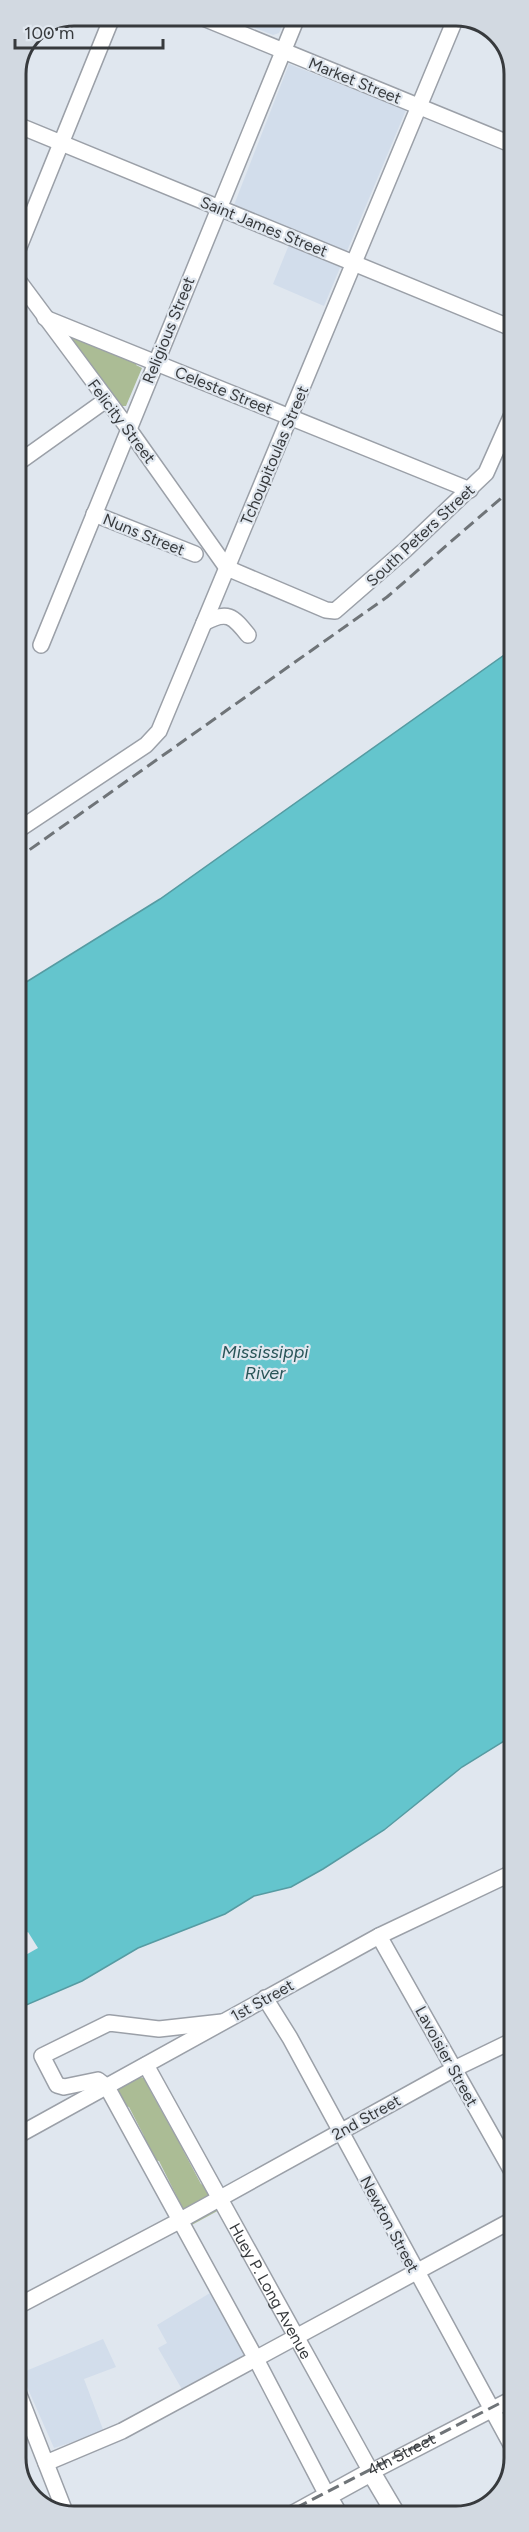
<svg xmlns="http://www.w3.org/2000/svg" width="529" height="2532" font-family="Figtree,sans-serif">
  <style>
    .built { fill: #d2ddeb }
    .green { fill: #abbc95 }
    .water { fill: #64c5cd; stroke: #569ba2; stroke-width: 1.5 }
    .pier { fill: #e0e7ef }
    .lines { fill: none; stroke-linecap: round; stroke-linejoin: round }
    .minor-casing { stroke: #9ba0a8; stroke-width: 18 }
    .major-casing { stroke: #9ba0a8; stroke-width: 21 }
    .minor { stroke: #fff; stroke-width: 15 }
    .major { stroke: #fff; stroke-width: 18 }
    .rail { stroke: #6f7478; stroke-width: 3; stroke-dasharray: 12 6; stroke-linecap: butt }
    .labels { text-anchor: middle; stroke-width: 4.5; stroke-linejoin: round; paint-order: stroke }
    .street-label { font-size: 16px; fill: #373a3d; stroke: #e0e7ef }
    .water-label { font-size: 18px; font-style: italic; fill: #295558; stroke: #e0e7ef }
    .rim { fill: none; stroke: #373a3d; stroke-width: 3 }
  </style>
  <rect width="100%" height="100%" fill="#e0e7ef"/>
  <path class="built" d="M223 15H287L279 33 273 35Z
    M289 64 406 110 324 306 273 284 295 230 234 205Z
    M210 2293 246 2357 183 2391 158 2348 167 2343 157 2325Z
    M103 2339 116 2367 84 2379 104 2432 54 2448 21 2373Z"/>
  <path class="green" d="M73 334 77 339 122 357 138 360 136 365 142 368 126 406H119L69 339Z
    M140 2077 149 2079 159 2091 150 2090 170 2126 180 2130 192 2153 183 2150 201 2184 211 2188 223 2208 188 2227 170 2198 179 2201 159 2161 149 2159 135 2135 144 2136 129 2107 119 2104C109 2087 125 2080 140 2077Z"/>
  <path class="water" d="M514 648V1735L462 1767 384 1830 323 1869 291 1887 254 1896 225 1914 138 1948 82 1981 26 2005 15 2024V989L160 899Z"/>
  <path class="pier" d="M28 1932 38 1948 15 1961V1939Z"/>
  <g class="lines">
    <defs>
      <g id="minor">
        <path d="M196 15 513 145"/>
        <path d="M15 124 514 329"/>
        <path d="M15 257 113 15"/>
        <path d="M15 276 128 428 227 568"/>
        <path d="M45 318 470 490"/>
        <path d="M15 465 106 400"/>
        <path d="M94 514 195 554"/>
        <path d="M227 568 326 610 335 611 405 550 486 473 514 410"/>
        <path d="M204 623C227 610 233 616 248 635"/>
        <path d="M41 645 298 15"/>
        <path d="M15 832 146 745 159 731 457 15"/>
        <path d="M379 1936 514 2175"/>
        <path d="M265 1998 290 2038 514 2450"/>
        <path d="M222 2022 159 2029 109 2023 42 2056 57 2085 64 2087 98 2080 107 2087 256 2359 328 2497"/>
        <path id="s1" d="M146 2065 371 2472 514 2398"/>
        <path d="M15 2137 379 1936 514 1872"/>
        <path d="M16 2307 179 2221 454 2069 514 2040"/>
        <path d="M16 2387 67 2517"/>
        <path d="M46 2463 122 2431 514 2219"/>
      </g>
      <path id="major" d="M328 2497 339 2516
        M291 2516 371 2472 397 2516"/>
    </defs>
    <use href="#minor" class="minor-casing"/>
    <use href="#major" class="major-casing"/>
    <use href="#minor" class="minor"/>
    <use href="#major" class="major"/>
    <g class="rail">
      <path d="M15 860 387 597 514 487"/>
      <path id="s2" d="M280 2516 514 2396"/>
    </g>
  </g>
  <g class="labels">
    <g class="street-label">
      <text transform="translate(355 80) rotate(22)" y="6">Market Street</text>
      <text transform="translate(264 226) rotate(22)" y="6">Saint James Street</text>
      <text transform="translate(168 330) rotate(-68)" y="6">Religious Street</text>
      <text transform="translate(224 390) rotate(22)" y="6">Celeste Street</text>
      <text transform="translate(122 421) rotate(53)" y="6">Felicity Street</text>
      <text transform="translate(274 455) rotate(-67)" y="6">Tchoupitoulas Street</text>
      <text transform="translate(144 534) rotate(22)" y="6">Nuns Street</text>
      <text transform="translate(420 535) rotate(-43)" y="6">South Peters Street</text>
      <text transform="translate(262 2000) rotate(-29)" y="6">1st Street</text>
      <text transform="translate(447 2056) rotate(61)" y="6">Lavoisier Street</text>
      <text transform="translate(366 2117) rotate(-29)" y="6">2nd Street</text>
      <text transform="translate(390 2224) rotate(62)" y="6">Newton Street</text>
      <text dy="6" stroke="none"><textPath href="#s1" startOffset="258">Huey P. Long Avenue</textPath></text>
      <text dy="6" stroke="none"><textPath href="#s2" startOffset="136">4th Street</textPath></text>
    </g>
    <g class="water-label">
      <text x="265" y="1358">Mississippi<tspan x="265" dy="21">River</tspan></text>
    </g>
  </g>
  <path d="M0 0H529V2532H0ZM74 26H456A48 48 0 0 1 504 74V2458A48 48 0 0 1 456 2506H74A48 48 0 0 1 26 2458V74A48 48 0 0 1 74 26Z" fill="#d2d9e1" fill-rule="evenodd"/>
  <path class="rim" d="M74 26H456A48 48 0 0 1 504 74V2458A48 48 0 0 1 456 2506H74A48 48 0 0 1 26 2458V74A48 48 0 0 1 74 26Z"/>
  <path d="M15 39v9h148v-9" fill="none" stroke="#373a3d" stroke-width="3"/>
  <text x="24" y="39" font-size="18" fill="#373a3d" stroke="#e0e7ef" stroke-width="4.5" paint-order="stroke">100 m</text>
</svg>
